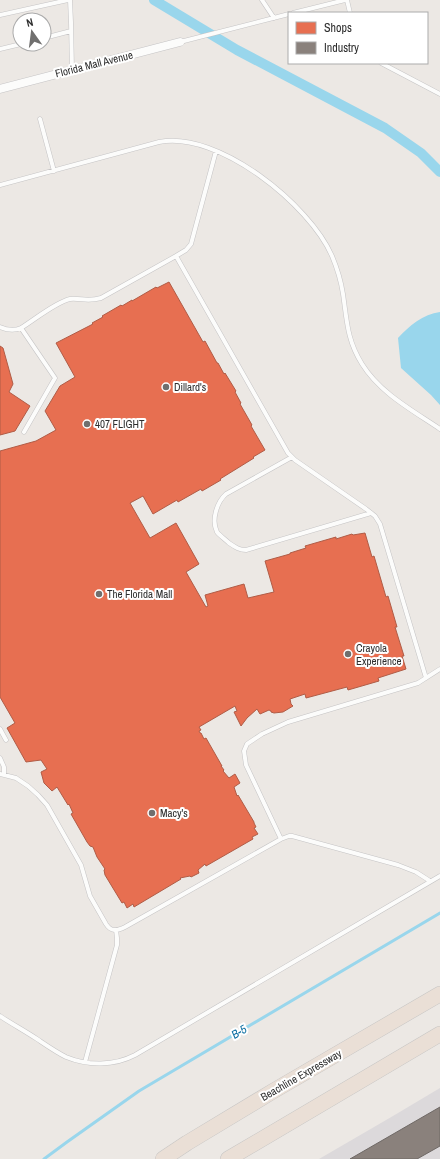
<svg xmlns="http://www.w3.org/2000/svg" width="440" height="1159" font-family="'Archivo Narrow',sans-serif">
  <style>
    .industrial { fill: #dcd9db }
    .water { fill: #99d6ec }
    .shops { fill: #e76f51; stroke: #b05c46 }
    .industry { fill: #8a817c; stroke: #6e6865 }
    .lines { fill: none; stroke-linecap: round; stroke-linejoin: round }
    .stream { stroke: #99d6ec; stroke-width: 3 }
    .canal { stroke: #99d6ec; stroke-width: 10 }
    .service-casing { stroke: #c5c4c5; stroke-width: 5 }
    .minor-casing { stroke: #c5c4c5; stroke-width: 9 }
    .motorway-casing { stroke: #c6c5c4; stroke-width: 16 }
    .service { stroke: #fcfcfb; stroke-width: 4 }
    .minor { stroke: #fcfcfb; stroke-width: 8 }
    .motorway { stroke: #eadfd6; stroke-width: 15 }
    .poi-dot { fill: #706f6e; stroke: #fff; stroke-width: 1.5 }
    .labels { text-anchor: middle; stroke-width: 4; stroke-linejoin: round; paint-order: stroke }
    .street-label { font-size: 11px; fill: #2e2e2e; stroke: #fff }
    .poi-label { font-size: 11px; fill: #2e2e2e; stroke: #fff; text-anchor: start }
    .water-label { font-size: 12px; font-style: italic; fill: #0d6fa3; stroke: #fff }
  </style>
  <rect width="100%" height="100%" fill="#ece8e4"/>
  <path class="industrial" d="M440 1088V1159H319L393 1116Z"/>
  <path class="water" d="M440 312V405L431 395 401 368 398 338C409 326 423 314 440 312Z"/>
  <path class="shops" d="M169 282 203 342 205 341 217 363H218L224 374 225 373 236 391 235 392 241 403 240 404 252 425 251 426 265 450 253 457 254 458 220 479 221 480 202 491 201 489 178 502 177 500 153 514 143 496 130 503 150 538 176 523 199 564 186 572 206 607 208 606 205 595 244 584 248 598 274 592 265 561 290 554V553L306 548 305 546 336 537V539L352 534 353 535 365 533 372 557 374 556 386 597 388 596 397 627H395L404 656H402L406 669 378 678 379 681 348 690 347 687 306 698 305 694 290 699 291 704 293 706 283 712 274 713 271 712V711L269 710 260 714 257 709 247 718 241 726 234 712 237 711 235 706 199 727 201 730 199 731 200 733H201L204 739 206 738 222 766H221L224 770 223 771 229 778 235 774 240 783 234 787 237 796 238 795 254 822V823L256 827 254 828 258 834 252 837 253 839 206 866 205 864 198 870 199 873 191 877 190 876 180 878 181 879 134 907 133 904 127 908 124 902 122 903 105 875 104 870 105 869 97 857 93 847 90 846 87 842 71 814 73 813 69 804 68 805 57 787 52 791 44 783 41 772 47 769 41 760 26 762 7 728 15 723 0 697V451L36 441 56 430 45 411 60 386 75 377 56 343 93 324 92 323 103 317 102 316 121 305 122 306 132 300V301L156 287 157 288Z
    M0 346 3 348 13 384 9 392 30 406 15 431 0 435Z"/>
  <path class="industry" d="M440 1107V1146L417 1159H350Z"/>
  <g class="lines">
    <path class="stream" d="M44 1159 67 1142 139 1091 440 913"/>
    <path class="canal" d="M154 0 237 50 385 128 421 153 440 172"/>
    <defs>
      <path id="service" d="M70 0 71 22 72 70
        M262 0 274 18
        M347 0 350 13
        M293 13 345 0
        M0 15 68 0
        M44 38 71 31
        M180 42 289 14
        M0 49 21 44
        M381 63 440 94
        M40 119 54 171
        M216 151 191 244 186 250 176 256 288 453 295 460 366 509 375 516 380 524 426 678
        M0 185 159 142C218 130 310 205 332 256 337 268 341 281 343 294 347 321 347 340 362 364 380 393 412 410 440 429
        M0 327C7 330 14 331 21 328 34 320 56 302 70 299 81 298 88 302 101 298L176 256
        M21 328 55 378 24 432
        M292 457 226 494C217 502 211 520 217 532 220 536 225 539 229 543 235 547 239 550 246 550L371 513
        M0 729 6 740
        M0 758 4 767V774
        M0 774 16 778 28 786 38 795 47 805 81 865 90 896 106 924C111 932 117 931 125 927L281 839 289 836H292L398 865 416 872 430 881
        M281 839 246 765 244 751 247 744 262 734 288 722 418 683 440 669
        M0 1016C12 1024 25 1031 37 1039 46 1045 56 1052 66 1057 88 1066 114 1066 135 1055L440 876
        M85 1062 117 945V938L116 930"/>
      <path id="minor" d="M0 89 180 42"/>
      <path id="motorway" d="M163 1159 187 1143 275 1090 440 994
        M228 1159 440 1034"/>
    </defs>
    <use href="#service" class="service-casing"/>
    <use href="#minor" class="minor-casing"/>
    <use href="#motorway" class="motorway-casing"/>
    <use href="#service" class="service"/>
    <use href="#minor" class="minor"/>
    <use href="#motorway" class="motorway"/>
  </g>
  <g class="poi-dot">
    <circle cx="166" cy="387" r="4"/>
    <circle cx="87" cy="424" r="4"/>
    <circle cx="99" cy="594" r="4"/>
    <circle cx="348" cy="654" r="4"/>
    <circle cx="152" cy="813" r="4"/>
  </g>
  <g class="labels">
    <g class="street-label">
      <text transform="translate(94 64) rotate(-14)" y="4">Florida Mall Avenue</text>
      <text transform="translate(301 1075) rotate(-30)" y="4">Beachline Expressway</text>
    </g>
    <g class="poi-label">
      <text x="174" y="391">Dillard's</text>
      <text x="95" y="428">407 FLIGHT</text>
      <text x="107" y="598">The Florida Mall</text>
      <text x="356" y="652">Crayola<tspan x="356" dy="13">Experience</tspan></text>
      <text x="160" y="817">Macy's</text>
    </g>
    <g class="water-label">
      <text transform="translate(239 1032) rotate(-31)" y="4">B-5</text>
    </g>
  </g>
  <rect x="288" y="12" width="140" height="52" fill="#ffffff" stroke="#ababab"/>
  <rect x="296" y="22" width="20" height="12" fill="#e76f51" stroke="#ababab"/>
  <text x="324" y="32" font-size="12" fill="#2e2e2e">Shops</text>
  <rect x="296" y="42" width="20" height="12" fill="#8a817c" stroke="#ababab"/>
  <text x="324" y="52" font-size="12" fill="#2e2e2e">Industry</text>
  <g transform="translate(32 32) rotate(346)"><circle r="19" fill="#ffffff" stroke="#ababab"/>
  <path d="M0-3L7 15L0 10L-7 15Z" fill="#706f6e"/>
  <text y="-6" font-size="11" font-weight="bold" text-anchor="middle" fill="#2e2e2e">N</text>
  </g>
</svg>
